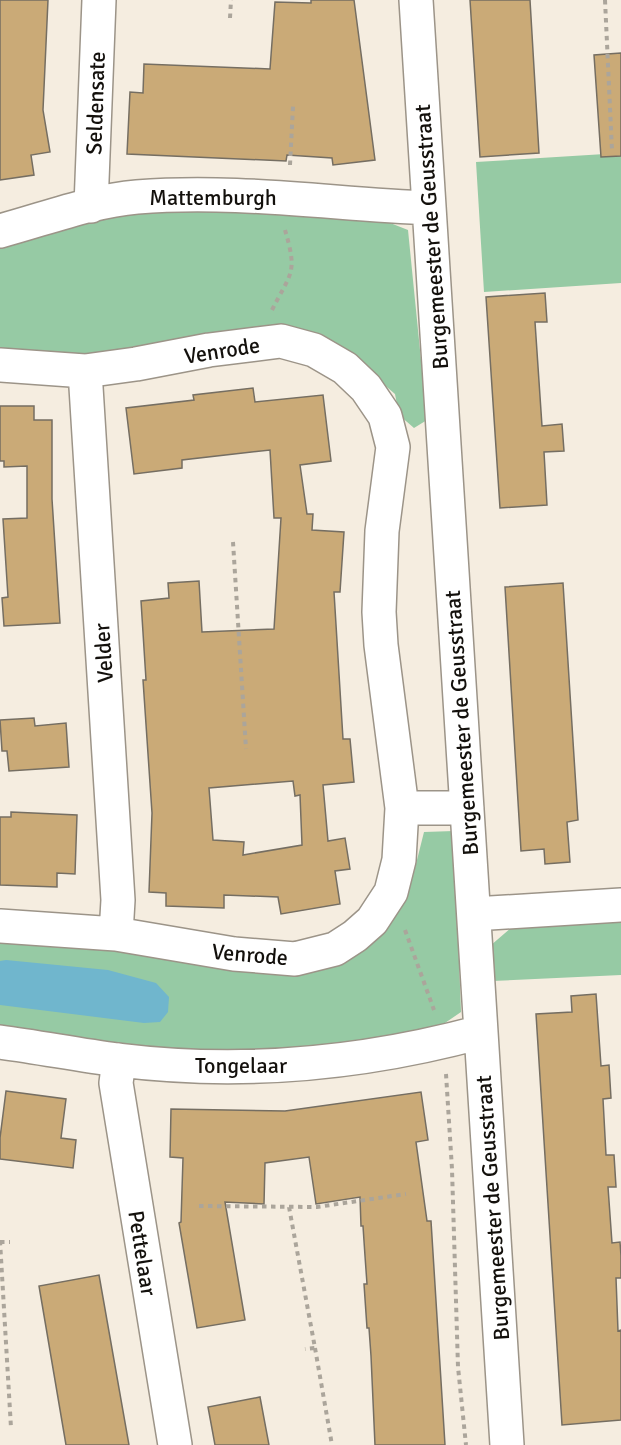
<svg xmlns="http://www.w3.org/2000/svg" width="621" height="1445" font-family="Signika,sans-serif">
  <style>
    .green { fill: #96caa4 }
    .water { fill: #70b6cd }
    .building { fill: #caaa77; stroke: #756e62; stroke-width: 1.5; fill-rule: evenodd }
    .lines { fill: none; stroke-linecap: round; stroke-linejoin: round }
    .street-casing { stroke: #9c9488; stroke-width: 36 }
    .path { stroke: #aba59b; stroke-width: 4; stroke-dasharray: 4.5 4.5; stroke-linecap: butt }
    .street { stroke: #fff; stroke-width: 33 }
    .labels { text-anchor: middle; stroke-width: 4.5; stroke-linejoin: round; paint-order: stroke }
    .street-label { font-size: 22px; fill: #13100c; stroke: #fff }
  </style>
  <rect width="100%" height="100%" fill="#f5ede0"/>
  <path class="green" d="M621 153V283L484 292 476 162Z
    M209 206 375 217 408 230 427 420 414 428 399 415 395 394 367 370 328 346 104 361 0 356V244L112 213Z
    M454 831 461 1012 426 1036 220 1057 0 1032V937L264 963 379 933 412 880 424 832Z
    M621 921V975L492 981 490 946 511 928Z"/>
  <path class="water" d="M6 960 108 970 156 983 169 997 168 1012 160 1022 144 1023 0 1005V961Z"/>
  <path class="building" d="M0 0H48L43 110 50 152 31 155 34 175 0 180Z
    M311 0H354L375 160 333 165 332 158 287 155 286 161 127 154 130 92 143 93 144 64 270 69 275 2 311 3Z
    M470 0H530L539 153 480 157Z
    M621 53V156L601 157 594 55Z
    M545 293 547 322H535L542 426 562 424 564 451 544 452 547 505 500 508 486 297Z
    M253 388 255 402 323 395 331 461 300 465 307 514H313L312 530 344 532 340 592H334L343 739H350L354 782 323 785 328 841 345 838 350 869 335 871 340 904 281 914 278 897 224 895V908L166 906V893L149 892 152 813 143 680H146L141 601 169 598 168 583 199 581 202 632 274 629 281 518H274L270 450 182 460V468L134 474 126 408 194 400 193 395ZM293 781 295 796 300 795 302 845 243 855 244 842 213 840 209 788Z
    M0 406H34V420H52V499L60 623 4 626 2 598 8 597 3 519 27 518V466L4 467V461H0Z
    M563 583 578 820 567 822 570 862 545 864 544 849 521 851 505 587Z
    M34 718 35 726 66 723 69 767 9 771 7 751H2L0 720Z
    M11 812 77 815 75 874 57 873V887L0 885V817H11Z
    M596 994 601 1066 609 1065 611 1098 603 1099 606 1155H614L616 1187H608L612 1243 620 1242 621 1256V1278H616L618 1331 621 1330V1420L562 1425 536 1014 572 1012 571 996Z
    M6 1091 66 1099 61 1138 76 1140 73 1168 0 1159V1138Z
    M421 1092 428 1140 416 1142 427 1221H431L445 1445H375L371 1356 369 1328H367L364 1284H367L365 1256 363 1226H361L360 1197 316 1204 309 1157 265 1163 264 1204 225 1202 245 1320 197 1328 179 1223 181 1222 183 1158 170 1157 171 1109 285 1111Z
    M99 1275 129 1445H66L39 1286Z
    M260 1397 269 1445H215L208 1407Z"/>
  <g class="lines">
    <defs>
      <path id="street" d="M416 0 507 1445
        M91 206 99 0
        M0 231C45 219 91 201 137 197 235 189 332 204 429 208
        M0 365 85 371 136 364 209 350 281 341 314 350 345 368 366 388 385 416 393 447 382 531 379 612 381 645 402 808 399 860 391 892 372 921 355 936 335 949 295 959 234 954 116 934 0 926
        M85 371 118 900 116 934
        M402 808H467
        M474 914 621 905
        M0 1042C39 1047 78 1055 118 1060 240 1075 363 1064 481 1032
        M119 1060 116 1083 175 1445"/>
    </defs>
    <use href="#street" class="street-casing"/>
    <path class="path" d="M605 0 612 151
      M230 18 231 0
      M290 165 293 106
      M272 310C291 272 298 274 285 230
      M233 542 246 749
      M405 930 434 1010
      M446 1074 452 1169 458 1367 466 1445
      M199 1206 317 1207 406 1194
      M289 1207 315 1348 305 1349
      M0 1241 11 1428
      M0 1242H10
      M315 1348 332 1445"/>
    <use href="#street" class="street"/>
  </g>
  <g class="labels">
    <g class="street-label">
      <text transform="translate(95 103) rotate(-88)" y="8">Seldensate</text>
      <text x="213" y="205">Mattemburgh</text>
      <text transform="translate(431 237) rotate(-94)" y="8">Burgemeester de Geusstraat</text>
      <text transform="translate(222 350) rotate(-9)" y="8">Venrode</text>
      <text transform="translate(103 653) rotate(-94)" y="8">Velder</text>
      <text transform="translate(461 723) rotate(-94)" y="8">Burgemeester de Geusstraat</text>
      <text transform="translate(250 954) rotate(5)" y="8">Venrode</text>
      <text x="241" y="1073">Tongelaar</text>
      <text transform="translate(492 1208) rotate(-94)" y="8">Burgemeester de Geusstraat</text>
      <text transform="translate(143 1253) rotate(81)" y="8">Pettelaar</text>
    </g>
  </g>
</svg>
